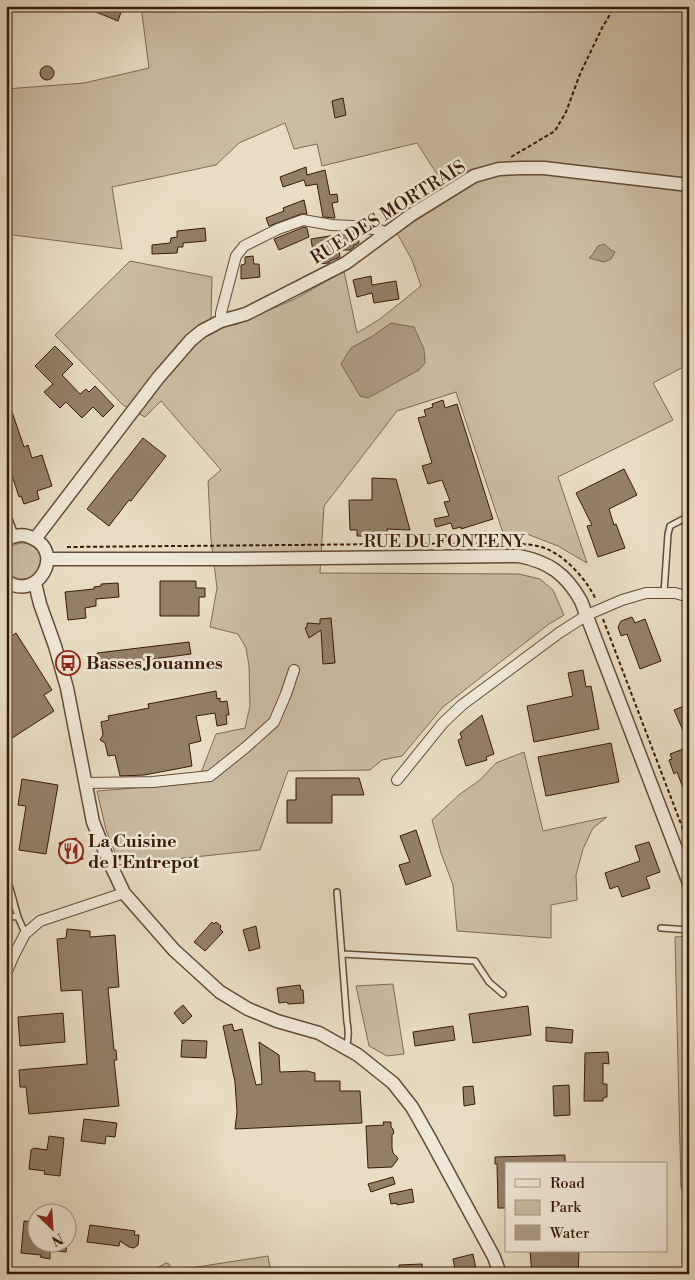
<svg xmlns="http://www.w3.org/2000/svg" width="695" height="1280" font-family="'Libre Bodoni',serif">
  <style>
    .green { fill: #cabca3; stroke: #806b54; fill-rule: evenodd }
    .water { fill: #ac9b83; stroke: #7d6750 }
    .building { fill: #937f68; stroke: #371a04 }
    .lines { fill: none; stroke-linecap: round; stroke-linejoin: round }
    .service-casing { stroke: #634b34; stroke-width: 8 }
    .minor-casing { stroke: #634b34; stroke-width: 12 }
    .tertiary-casing { stroke: #634b34; stroke-width: 15 }
    .path { stroke: #371a04; stroke-width: 2; stroke-dasharray: 4 2.5; stroke-linecap: butt }
    .service { stroke: #f0e9d9; stroke-width: 5 }
    .minor { stroke: #f0e9d9; stroke-width: 10 }
    .tertiary { stroke: #f0e9d9; stroke-width: 12 }
    .labels { text-anchor: middle; stroke-width: 5; stroke-linejoin: round; paint-order: stroke }
    .street-label { font-size: 18px; fill: #371a04; stroke: #f0e9d9 }
    .poi-label { font-size: 18px; font-weight: bold; fill: #371a04; stroke: #f0e9d9; text-anchor: start }
  </style>
  <rect width="100%" height="100%" fill="#e8ddc4"/>
  <filter id="stains"><feTurbulence type="fractalNoise" baseFrequency=".004" numOctaves="4"/><feColorMatrix values="0 0 0 0 .2 0 0 0 0 .09 0 0 0 0 .02 0 0 0 .5 -.17"/></filter>
  <radialGradient id="worn" r=".72"><stop offset=".6" stop-color="#630" stop-opacity="0"/><stop offset="1" stop-color="#630" stop-opacity=".3"/></radialGradient>
  <path class="green" d="M141 6H689V364L653 383 673 420 558 477 587 563 558 546 527 534 503 533 456 392 397 411 324 506 320 573 519 574 540 579 553 590 564 615 549 624 443 707 402 756 382 760 370 770 288 771 260 850 120 865 106 830 97 791 197 783 216 734 245 728 250 706 249 666 246 648 238 634 210 627 217 588 211 540 208 481 221 470 161 401 145 417 123 405 55 335 130 261 212 277 211 321 235 325 295 299 344 271 357 333 380 319 421 286 412 260 397 233 451 196 417 143 322 166 317 144 294 149 285 123 239 143 216 165 112 187 122 249 6 234V89L84 83 149 68ZM371 337 360 396 351 348Z
    M5 561a18 18 0 1 1 36 0a18 18 0 1 1-36 0Z
    M524 752 543 831 607 817 593 828 583 849 576 875 577 900 551 905V938L457 931 453 885 441 853 432 820 460 794 480 780 496 763Z
    M689 936V1190L681 1188 675 937Z
    M393 984 404 1054 387 1056 369 1046 356 986Z
    M268 1256 270 1268 232 1274H146L166 1263 169 1264 171 1271Z"/>
  <path class="water" d="M604 244 611 250 615 252 611 259 604 262 589 258 593 254 598 246Z
    M391 323 414 327 424 349 425 363 419 370 368 398 360 396 341 364 351 348 371 337Z"/>
  <path class="building" d="M81 6H123L118 21Z
    M40 73a7 7 0 1 1 14 0a7 7 0 1 1-14 0Z
    M343 98 346 115 335 118 332 101Z
    M306 167 307 175 325 170 330 195 337 194 338 202 332 203 335 218 323 217 317 184 306 186 304 180 283 187 280 177Z
    M304 200 307 214H301L269 226 266 218 284 211 283 208Z
    M304 227 307 228 309 237 279 250 274 239Z
    M205 228 206 241 183 243V247H178L177 253 152 254V245L170 243 171 238 177 237V231Z
    M342 232 358 234 359 243 356 245H354V247L350 250H339L340 257 330 261 329 263 315 264 311 239 342 234Z
    M253 256 254 264H259L260 277 241 279V265L245 264V257Z
    M371 276 372 285 396 281 399 299 374 303 372 293 357 297 353 280Z
    M55 346 73 364 62 375 80 394 86 389 89 392 95 386 114 406 103 417 93 407 82 418 66 402 60 408 44 392 53 384 35 366Z
    M6 400H8L24 447 28 445 32 458 42 455 52 486 37 491 39 499 24 504 21 496 19 497 9 466 11 465 6 449Z
    M443 400 445 408 457 404 493 519 461 529V527L453 529 451 523 436 527 434 519 449 516 444 502 450 501 442 480 428 484 422 466 432 463 418 418 426 416 424 410 433 407 432 404Z
    M143 438 166 456 131 501 129 500 109 526 87 509Z
    M624 469 637 495 609 509 614 525 616 524 625 548 598 557 587 526 592 525 576 493Z
    M372 478 396 479 410 530 387 529 388 536H381L382 539H371V536H357V530H350L349 500H372Z
    M160 581H196V588H205V597H199V616H160Z
    M118 583 119 597 96 599V606L85 608 86 618 68 620 65 592 94 589V587L101 586V584Z
    M632 617 635 623 645 619 661 661 640 669 627 634 621 636 618 627 621 621Z
    M331 618 335 663 323 664 321 630 309 638 305 628 307 627V623L320 624V619Z
    M16 633 52 690 44 695 54 711 6 742V640Z
    M189 642 191 654 99 666 97 653Z
    M583 670 586 687 591 686 599 729 534 742 527 706 573 696 568 673Z
    M216 691 217 699 220 698V702L227 701 229 715H226L227 724 217 726 215 713 196 716 201 741 189 744 192 766 144 775 120 776 115 755 108 756 105 743 100 740 103 735 101 722 109 720 108 716 149 708 148 704Z
    M689 704V744L674 710Z
    M482 715 494 754 486 757 487 760 466 766 458 740 462 738 460 733Z
    M611 743 619 782 546 796 538 757Z
    M689 747V801H688L677 772 674 774 669 760 672 759 670 754Z
    M296 778H359L364 795H332V823H287V800H296Z
    M22 779 58 785 46 854 19 850 26 806 18 805Z
    M416 830 431 876 406 885 399 865 410 862 400 836Z
    M76 838 83 859 66 864 59 843Z
    M649 842 660 872 646 877 650 888 622 897 618 886 610 889 605 873 640 861 635 846Z
    M212 922 214 924 216 922 221 926 220 929 223 932 205 951 194 942Z
    M256 926 260 948 249 951 243 930Z
    M67 929 90 931V937L115 935 119 987 108 988 114 1050H116L117 1060H114L119 1106 29 1114 26 1087H20L19 1070 87 1064 82 990 61 991 57 939 66 938Z
    M300 985 301 990H303L304 1003 288 1004 287 1002 279 1003 277 988Z
    M183 1005 192 1016 183 1024 174 1013Z
    M528 1006 531 1035 473 1043 469 1014Z
    M63 1013 65 1042 20 1046 18 1017Z
    M232 1024 234 1031 242 1029 256 1085 262 1084 259 1042 279 1055 280 1072 307 1071 315 1073V1081H340V1091H360L362 1123 235 1129 237 1112 235 1082 223 1026Z
    M453 1026 455 1040 415 1046 413 1032Z
    M546 1027 573 1030 572 1043 546 1041Z
    M182 1040 207 1041 206 1058 181 1057Z
    M608 1052 609 1064 603 1063V1084H607V1097L603 1098V1101H584L585 1053Z
    M569 1085 570 1115 554 1116 553 1086Z
    M473 1086 475 1104 464 1106 463 1087Z
    M84 1119 117 1123 115 1137 106 1136 105 1144 81 1141Z
    M383 1122H391V1127L393 1129 394 1133 392 1135V1148L393 1153 397 1157 398 1159 392 1167 368 1168 366 1126 384 1125Z
    M49 1136 64 1138 60 1176 44 1174 45 1171 29 1169 31 1150 34 1148 47 1150Z
    M565 1155V1164H506V1208H498L497 1164H495V1157Z
    M393 1177 395 1184 371 1192 368 1184Z
    M412 1189 414 1202 397 1205V1203L391 1204 389 1194Z
    M24 1221 38 1222V1242H67L66 1252 50 1250V1259L40 1257 41 1255 21 1253Z
    M90 1225 135 1231 134 1235H139L138 1245 134 1248 129 1247 120 1241 119 1246 87 1242Z
    M530 1251H579L578 1274H532Z
    M473 1254 477 1274H456L453 1259Z
    M422 1264 423 1274H400L399 1265Z"/>
  <g class="lines">
    <defs>
      <path id="service" d="M664 593 668 534 670 526 689 516
        M6 874 18 917 25 933
        M337 892 347 1022C349 1032 349 1039 346 1047
        M6 916 18 917
        M661 928 689 930
        M342 954 475 961 489 982 503 994"/>
      <path id="minor" d="M221 321V313L236 256 244 246 278 229 303 220 332 225 352 226 380 230 387 233
        M397 780 443 723 462 705 559 633 587 615 622 600 646 593H675L689 597
        M85 783 153 782 210 776 245 748 274 722 286 694 294 670
        M6 974 13 957 25 934 40 921 124 893"/>
      <path id="tertiary" d="M6 521 12 537
        M35 539 158 378 191 340 202 331 221 321 246 314 346 263 411 215 474 176 499 169 521 168H544L689 185
        M6 540C15 535 23 533 32 538 66 552 37 603 6 581
        M48 559H230L519 556C549 562 566 574 581 601L689 883
        M35 583 40 604 55 646 67 688 93 822 107 857 124 893 174 950 220 992 248 1009 277 1021 319 1033 358 1055 393 1083 412 1107 429 1137 494 1257 500 1274"/>
    </defs>
    <use href="#service" class="service-casing"/>
    <use href="#minor" class="minor-casing"/>
    <use href="#tertiary" class="tertiary-casing"/>
    <path class="path" d="M511 157 555 131 566 112 580 74 602 28 615 6
      M67 547 508 543C522 544 539 544 551 551 568 559 589 583 596 600
      M603 619 689 845"/>
    <use href="#service" class="service"/>
    <use href="#minor" class="minor"/>
    <use href="#tertiary" class="tertiary"/>
  </g>
  <defs>
    <symbol id="bus-ring" viewBox="-11 -11 22 22"><circle r="9.5" fill="#f0e9d9" stroke="#8f2418" stroke-width="1.5"/><path d="M-5-6H5V4H4V6H2V4H-2V6H-4V4H-5ZM-3.5-4V0h7V-4ZM-3.5 1.2v1.5H-2V1.2ZM2 1.2v1.5H3.5V1.2Z" fill="#8f2418"/></symbol>
    <symbol id="restaurant-ring" viewBox="-11 -11 22 22"><circle r="9.5" fill="#f0e9d9" stroke="#8f2418" stroke-width="1.5"/><path d="M-5-6h1v4h1v-4h1v4h1v-4h1v5L-1.5 .5V6h-2V.5L-5-1ZM5-6V6H3V1.5H1.5Q1.5-4 5-6Z" fill="#8f2418"/></symbol>
  </defs>
  <g fill-rule="evenodd">
    <use href="#bus-ring" x="54" y="649" width="28" height="28"/>
    <use href="#restaurant-ring" x="57" y="837" width="28" height="28"/>
  </g>
  <g class="labels">
    <g class="street-label">
      <text transform="translate(388 212) rotate(-32)" y="6">RUE DES MORTRAIS</text>
      <text x="444" y="547">RUE DU FONTENY</text>
    </g>
    <g class="poi-label">
      <text x="86" y="669">Basses Jouannes</text>
      <text x="88" y="847">La Cuisine<tspan x="88" dy="21">de l'Entrepot</tspan></text>
    </g>
  </g>
  <rect width="695" height="1280" fill="none" stroke="#e8ddc4" stroke-width="25"/>
  <rect x="8" y="8" width="680" height="1265" fill="none" stroke="#371a04" stroke-width="2.5"/>
  <rect x="12" y="12" width="670" height="1255" fill="none" stroke="#371a04"/>
  <rect x="505" y="1162" width="162" height="90" fill="#f0e9d9" stroke="#a69684"/>
  <rect x="515" y="1179" width="25" height="8" fill="#f0e9d9" stroke="#a69684"/>
  <text x="550" y="1188" font-size="15" fill="#371a04">Road</text>
  <rect x="515" y="1200" width="25" height="15" fill="#cabca3" stroke="#a69684"/>
  <text x="550" y="1212" font-size="15" fill="#371a04">Park</text>
  <rect x="515" y="1225" width="25" height="15" fill="#ac9b83" stroke="#a69684"/>
  <text x="550" y="1238" font-size="15" fill="#371a04">Water</text>
  <g transform="translate(52 1228) rotate(155)"><circle r="24" fill="#f0e9d9" stroke="#a69684"/>
  <path d="M0-4L9 19L0 12L-9 19Z" fill="#8f2418"/>
  <text y="-8" font-size="14" font-weight="bold" text-anchor="middle" fill="#371a04">N</text>
  </g>
  <rect width="100%" height="100%" filter="url(#stains)"/>
  <rect width="100%" height="100%" fill="url(#worn)"/>
</svg>
